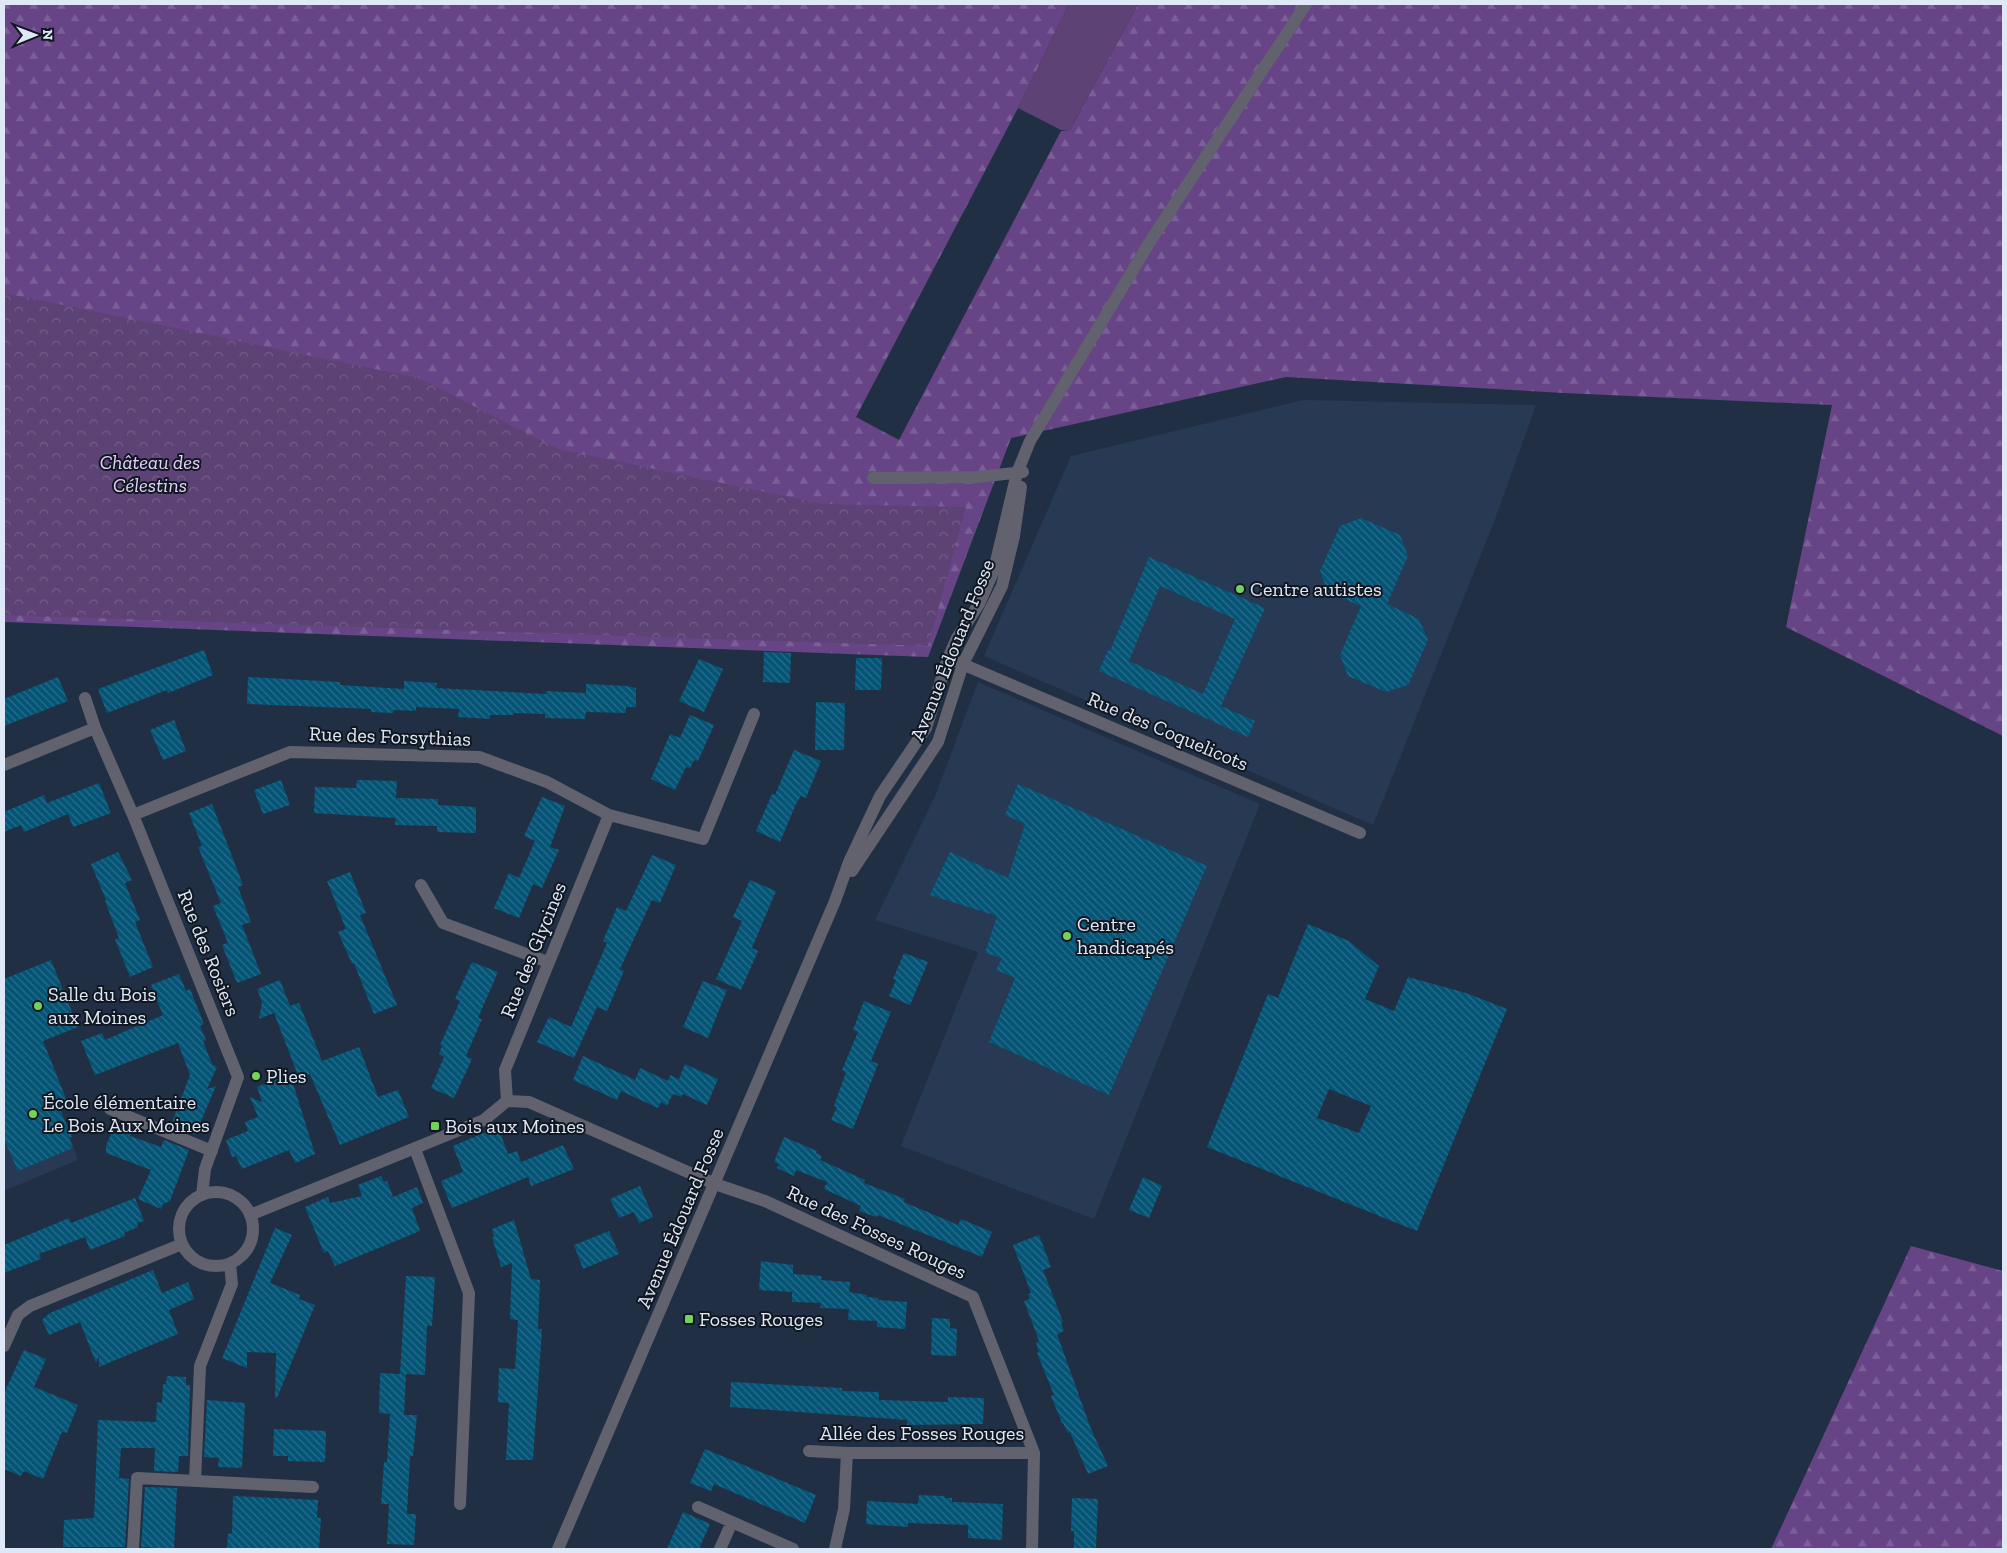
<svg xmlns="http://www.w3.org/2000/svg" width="2007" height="1553" font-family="'Zilla Slab',serif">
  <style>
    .built { fill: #273953 }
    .grass { fill: #5c4275 }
    .forest { fill: url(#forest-firs) }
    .park { fill: url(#park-crowns) }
    .building { fill: url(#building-back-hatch); fill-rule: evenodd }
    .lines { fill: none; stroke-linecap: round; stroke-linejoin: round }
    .minor { stroke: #61626e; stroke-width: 12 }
    .poi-dot { fill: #74d25c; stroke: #101720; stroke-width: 2 }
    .labels { text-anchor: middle; stroke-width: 4; stroke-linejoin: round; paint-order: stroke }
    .park-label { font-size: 20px; font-style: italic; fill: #e5d3f9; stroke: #101720 }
    .poi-label { font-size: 20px; fill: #dfe8f7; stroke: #101720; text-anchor: start }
    .street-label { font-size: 20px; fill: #dfe8f7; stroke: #101720 }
  </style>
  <defs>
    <pattern id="forest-firs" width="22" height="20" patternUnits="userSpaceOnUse" patternTransform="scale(1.25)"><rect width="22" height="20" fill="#664486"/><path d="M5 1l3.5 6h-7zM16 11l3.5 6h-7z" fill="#7b5f98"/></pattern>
    <pattern id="park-crowns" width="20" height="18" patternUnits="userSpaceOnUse" patternTransform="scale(1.25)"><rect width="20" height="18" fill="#5c4275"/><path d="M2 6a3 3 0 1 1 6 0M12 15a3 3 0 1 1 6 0" fill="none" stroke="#735d89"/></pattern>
    <pattern id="building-back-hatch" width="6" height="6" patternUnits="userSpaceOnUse" patternTransform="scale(1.25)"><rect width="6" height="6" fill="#045476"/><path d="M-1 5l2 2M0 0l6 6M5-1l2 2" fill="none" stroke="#286d8a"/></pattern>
  </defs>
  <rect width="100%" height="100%" fill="#212f44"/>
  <path class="built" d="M1303 400 1536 405 1494 522 1373 825 984 656 1071 456Z
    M978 682 1260 804 1094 1219 901 1146 978 952 875 920 936 794Z
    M4 1047 11 1068 43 1058 78 1160 4 1191Z"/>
  <path class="grass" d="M1069 4H1138L1070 130H1061L1018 108Z"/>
  <path class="forest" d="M4 4H1069L1018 108 856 417 899 440 1061 131 1070 130 1138 4H2003V736L1786 627 1832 405 1564 393 1286 377 1011 438 928 657 4 622Z
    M1911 1246 2003 1271V1549H1771Z"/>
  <path class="park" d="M4 293 419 378 558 449 823 504 966 507 928 646 4 615Z"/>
  <path class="building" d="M1361 518 1400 535 1408 556 1387 604 1419 619 1428 640 1408 685 1386 692 1348 676 1340 655 1361 606 1328 592 1320 571 1340 526Z
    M1149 557 1265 608 1221 706 1255 721 1248 737 1099 671 1108 650 1110 651ZM1160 586 1235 619 1203 694 1129 661Z
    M204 650 213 675 168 693 167 690 107 713 98 689Z
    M764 652 791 653 790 683 763 682Z
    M856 658H882L881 690H855Z
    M699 659 723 669 704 712 679 701Z
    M58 677 68 701 4 726V699Z
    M248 677 340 682V685L404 689V681L437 683 436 688 546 694V691L586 693V684L627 686 636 688V707H626V713L586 712 585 719 545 718V714L513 713V715H490V719L458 717 459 709 416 707V711L394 710 393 713 371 712V709L247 704Z
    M816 702 845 703 844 750H815Z
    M690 715 714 725 698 761 694 760 690 768 686 767 675 790 651 779 670 734 680 738Z
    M174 720 186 751 163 760 150 730Z
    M794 750 821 761 806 798 801 796 796 804 780 842 756 831 772 794 775 795Z
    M281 780 290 805 263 814 254 790Z
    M357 780 397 781 396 798 438 799V805L476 807V833L437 832V826L395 825 396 818 314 813 315 787 356 788Z
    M99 783 111 813 73 827 68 814 24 832 21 825 4 832V812L44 795 47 803Z
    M1018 784 1207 866 1109 1095 989 1042 1015 978 996 970 1002 958 985 953 997 916 930 895 950 852 1008 878 1025 824 1005 815Z
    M542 797 565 806 550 847 559 850 542 888 533 884 519 918 494 908 509 873 519 878 535 841 524 836Z
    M212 804 243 885 238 887 251 922 242 925 261 974 237 983 222 945 228 943 213 906 221 903 198 847 202 846 189 813Z
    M118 852 132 880 125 883 140 920 135 922 153 967 130 977 115 939 119 938 105 901 106 900 91 864Z
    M652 855 676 865 660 903 652 900 620 969 624 971 607 1011 597 1007 574 1058 537 1042 549 1017 571 1027 607 943 603 941 617 907 626 911Z
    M350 872 366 913 360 915 397 1005 374 1014 354 963 352 964 338 932 346 929 327 881Z
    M750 880 776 891 752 948 758 951 741 990 716 979 742 921 733 917Z
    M1308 924 1349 941 1379 966 1365 999 1394 1011 1408 977 1466 993 1507 1009 1417 1231 1207 1147 1268 994 1278 998ZM1329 1089 1371 1106 1359 1133 1317 1118Z
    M904 953 928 962 910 1005 889 996 896 980 893 979Z
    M51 960 78 1027 43 1041 67 1101 58 1105 72 1137 69 1138 73 1148 18 1171 4 1139V979Z
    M472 962 498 972 478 1018 482 1019 466 1056 472 1059 454 1098 431 1088 444 1057 439 1054 442 1046 440 1045 460 1001 455 999Z
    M179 974 186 991 190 989 204 1024 200 1026 206 1040 203 1041 212 1064 217 1067 207 1089 216 1086 195 1135 171 1125 190 1075 178 1043 95 1075 81 1041 102 1033 105 1040 163 1015 151 985Z
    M280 980 290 1006 299 1003 322 1061 359 1047 378 1097 398 1090 409 1117 340 1145 310 1074 299 1078 274 1013 259 1019 262 1002 257 989Z
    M703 981 727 990 708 1038 683 1027Z
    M864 1001 891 1012 871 1061 878 1064 853 1129 831 1120 837 1107 834 1106 846 1072 842 1070 858 1032 853 1030Z
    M583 1056 635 1080 640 1068 668 1081 670 1075 679 1079 685 1064 718 1079 707 1105 683 1094 681 1097 673 1094 667 1106 661 1102 658 1108 621 1091 617 1100 573 1080Z
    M290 1074 315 1154 295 1163 289 1150 242 1169 236 1156 232 1157 226 1140 248 1131 245 1122 258 1117 250 1097 262 1102 257 1087Z
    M115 1124 132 1131 130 1136 161 1147 164 1140 189 1150 170 1201 163 1204 161 1209 138 1199 151 1170 106 1153V1146Z
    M498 1127 508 1154 517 1151 521 1162 563 1145 574 1169 531 1186 528 1177 452 1208 441 1181 463 1172 453 1146Z
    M784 1137 817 1151 816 1153 822 1156 820 1160 865 1180 864 1183 905 1199 904 1202 925 1211 958 1225 961 1219 992 1232 982 1257 878 1215 876 1217 859 1211 861 1206 824 1189 827 1182 796 1170 794 1176 777 1168 779 1164 774 1162Z
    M381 1176 384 1182 387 1181 393 1197 417 1187 423 1203 412 1208 420 1231 335 1266 328 1251 324 1253 305 1207 328 1197 330 1203 362 1196 358 1185Z
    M1143 1177 1162 1186 1149 1218 1129 1210Z
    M640 1186 653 1217 639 1223 634 1212 619 1218 610 1199Z
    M135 1198 144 1221 137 1223 138 1227 124 1233 125 1236 90 1250 85 1237 39 1254 41 1259 4 1273V1245L69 1218 71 1223Z
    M514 1220 531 1279 540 1280 538 1329H542L533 1460H506L509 1403 498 1402 499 1368 515 1369 518 1320 510 1319 512 1263 501 1267 492 1237H494L492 1229Z
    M275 1228 292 1235 270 1283 300 1295 299 1299 315 1305 277 1398H275L276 1353 247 1352V1368L222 1358Z
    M609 1231 619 1254 583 1269 574 1245Z
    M1039 1235 1051 1267 1043 1270 1063 1322 1061 1323 1064 1331 1057 1334 1091 1429 1108 1466 1088 1474 1070 1432 1068 1433 1063 1423H1062L1051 1396 1054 1395 1037 1353 1039 1352 1036 1343 1039 1341 1024 1301 1030 1299 1028 1294 1031 1293 1013 1245Z
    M761 1261 793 1265V1274L822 1276 821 1280 850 1282 849 1292 867 1295V1297L878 1298V1300L907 1302 905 1329 877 1327V1321L848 1320 849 1309 820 1308 821 1303 792 1302V1292L759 1290Z
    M153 1270 162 1293 188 1282 194 1299 169 1310 178 1334 99 1367V1356L96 1363 80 1322 49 1335 42 1320 50 1313Z
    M406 1276 435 1277 432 1326H427L425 1375 406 1374 404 1415H417L413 1456H410L407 1514H416L414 1545 387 1544 389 1504H381L384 1462H387L390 1414 379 1413 380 1373 400 1374Z
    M932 1318 950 1319V1328L957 1329 956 1356 931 1355Z
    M24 1350 46 1359 34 1387 78 1405 67 1433 62 1432 43 1479 24 1471 21 1476 4 1469V1393Z
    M167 1376 186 1377V1385H190L188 1456H179L178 1472 154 1471 155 1448H121L119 1478 129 1479 125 1547H63L64 1520 94 1518 98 1420 156 1422 157 1402 162 1403 163 1384H166Z
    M731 1382 842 1388V1391L879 1392V1400L948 1402V1397L984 1398 983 1424 907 1425V1420L730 1407Z
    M207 1400 245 1403 242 1468 218 1467 219 1458 204 1457Z
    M274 1429 326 1431 325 1462 288 1461V1456H273Z
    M705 1449 816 1495 805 1523 714 1484 711 1491 690 1483Z
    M145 1487 177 1488 174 1549 141 1547Z
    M919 1495 944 1496 945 1498H952V1502L1003 1504 1002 1540 968 1538V1525L908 1523V1527L866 1524 867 1501 918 1504Z
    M233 1496 318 1500 317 1518H321L319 1549H227L228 1534 232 1533Z
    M1072 1498 1098 1499 1096 1549H1074V1531H1071Z
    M683 1512 710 1524 699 1549H667Z"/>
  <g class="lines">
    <path class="minor" d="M873 478 978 477 1023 472
      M955 661 1360 833
      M85 698 95 728
      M4 765 95 728 133 815 238 1077 205 1169 202 1195
      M133 815 290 752 479 757 547 782 609 815 703 839 754 714
      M852 871 938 742 963 664 1002 586 1014 536 1021 487
      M421 885 443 923 548 962
      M507 1101 505 1070 609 815
      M110 1109 212 1151
      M415 1149 469 1293 460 1504
      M179 1229a37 37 0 1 1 74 0a37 37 0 1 1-74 0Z
      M250 1215 484 1120 507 1101 529 1102 715 1184 765 1201 973 1297 1034 1453 1032 1549
      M4 1346 18 1315 30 1306 182 1244
      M809 1451 847 1453H1034
      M195 1481 200 1366 232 1284 230 1264
      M698 1507 793 1549
      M133 1549 137 1478 313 1487
      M558 1549 835 901 849 862 880 796 926 728 947 661 957 638 979 604 994 570 1017 473 1030 441 1151 240 1306 4
      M720 1549 732 1522
      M835 1549 844 1509 847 1453"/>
  </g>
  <g class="poi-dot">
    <circle cx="1240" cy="589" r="5"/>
    <circle cx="1067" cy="936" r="5"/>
    <circle cx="38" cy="1006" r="5"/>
    <circle cx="256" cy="1076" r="5"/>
    <circle cx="33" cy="1114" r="5"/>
    <rect x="430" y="1121" width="10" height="10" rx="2.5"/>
    <rect x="684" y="1314" width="10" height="10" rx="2.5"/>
  </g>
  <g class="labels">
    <g class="park-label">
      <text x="150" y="469">Château des<tspan x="150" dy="23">Célestins</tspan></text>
    </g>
    <g class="poi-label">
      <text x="1250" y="596">Centre autistes</text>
      <text x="1077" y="931">Centre<tspan x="1077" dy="23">handicapés</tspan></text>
      <text x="48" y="1001">Salle du Bois<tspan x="48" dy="23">aux Moines</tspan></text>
      <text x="266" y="1083">Plies</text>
      <text x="43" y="1109">École élémentaire<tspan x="43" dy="23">Le Bois Aux Moines</tspan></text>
      <text x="445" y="1133">Bois aux Moines</text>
      <text x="699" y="1326">Fosses Rouges</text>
    </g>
    <g class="street-label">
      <text transform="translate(952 650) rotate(-68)" y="7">Avenue Édouard Fosse</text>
      <text transform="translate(1168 731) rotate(23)" y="7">Rue des Coquelicots</text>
      <text transform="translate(390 736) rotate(2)" y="7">Rue des Forsythias</text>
      <text transform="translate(533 950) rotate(-68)" y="7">Rue des Glycines</text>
      <text transform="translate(209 953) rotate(68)" y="7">Rue des Rosiers</text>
      <text transform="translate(680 1218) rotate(-67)" y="7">Avenue Édouard Fosse</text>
      <text transform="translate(877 1232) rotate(25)" y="7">Rue des Fosses Rouges</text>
      <text x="922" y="1440">Allée des Fosses Rouges</text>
    </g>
  </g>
  <rect width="2007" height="1553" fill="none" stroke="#dfe8f7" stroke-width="10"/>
  <g transform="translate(35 35) rotate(89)" stroke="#101720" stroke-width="4" paint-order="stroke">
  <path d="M0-4L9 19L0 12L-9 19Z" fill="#dfe8f7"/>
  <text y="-8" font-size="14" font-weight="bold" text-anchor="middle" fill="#dfe8f7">N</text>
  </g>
</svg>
